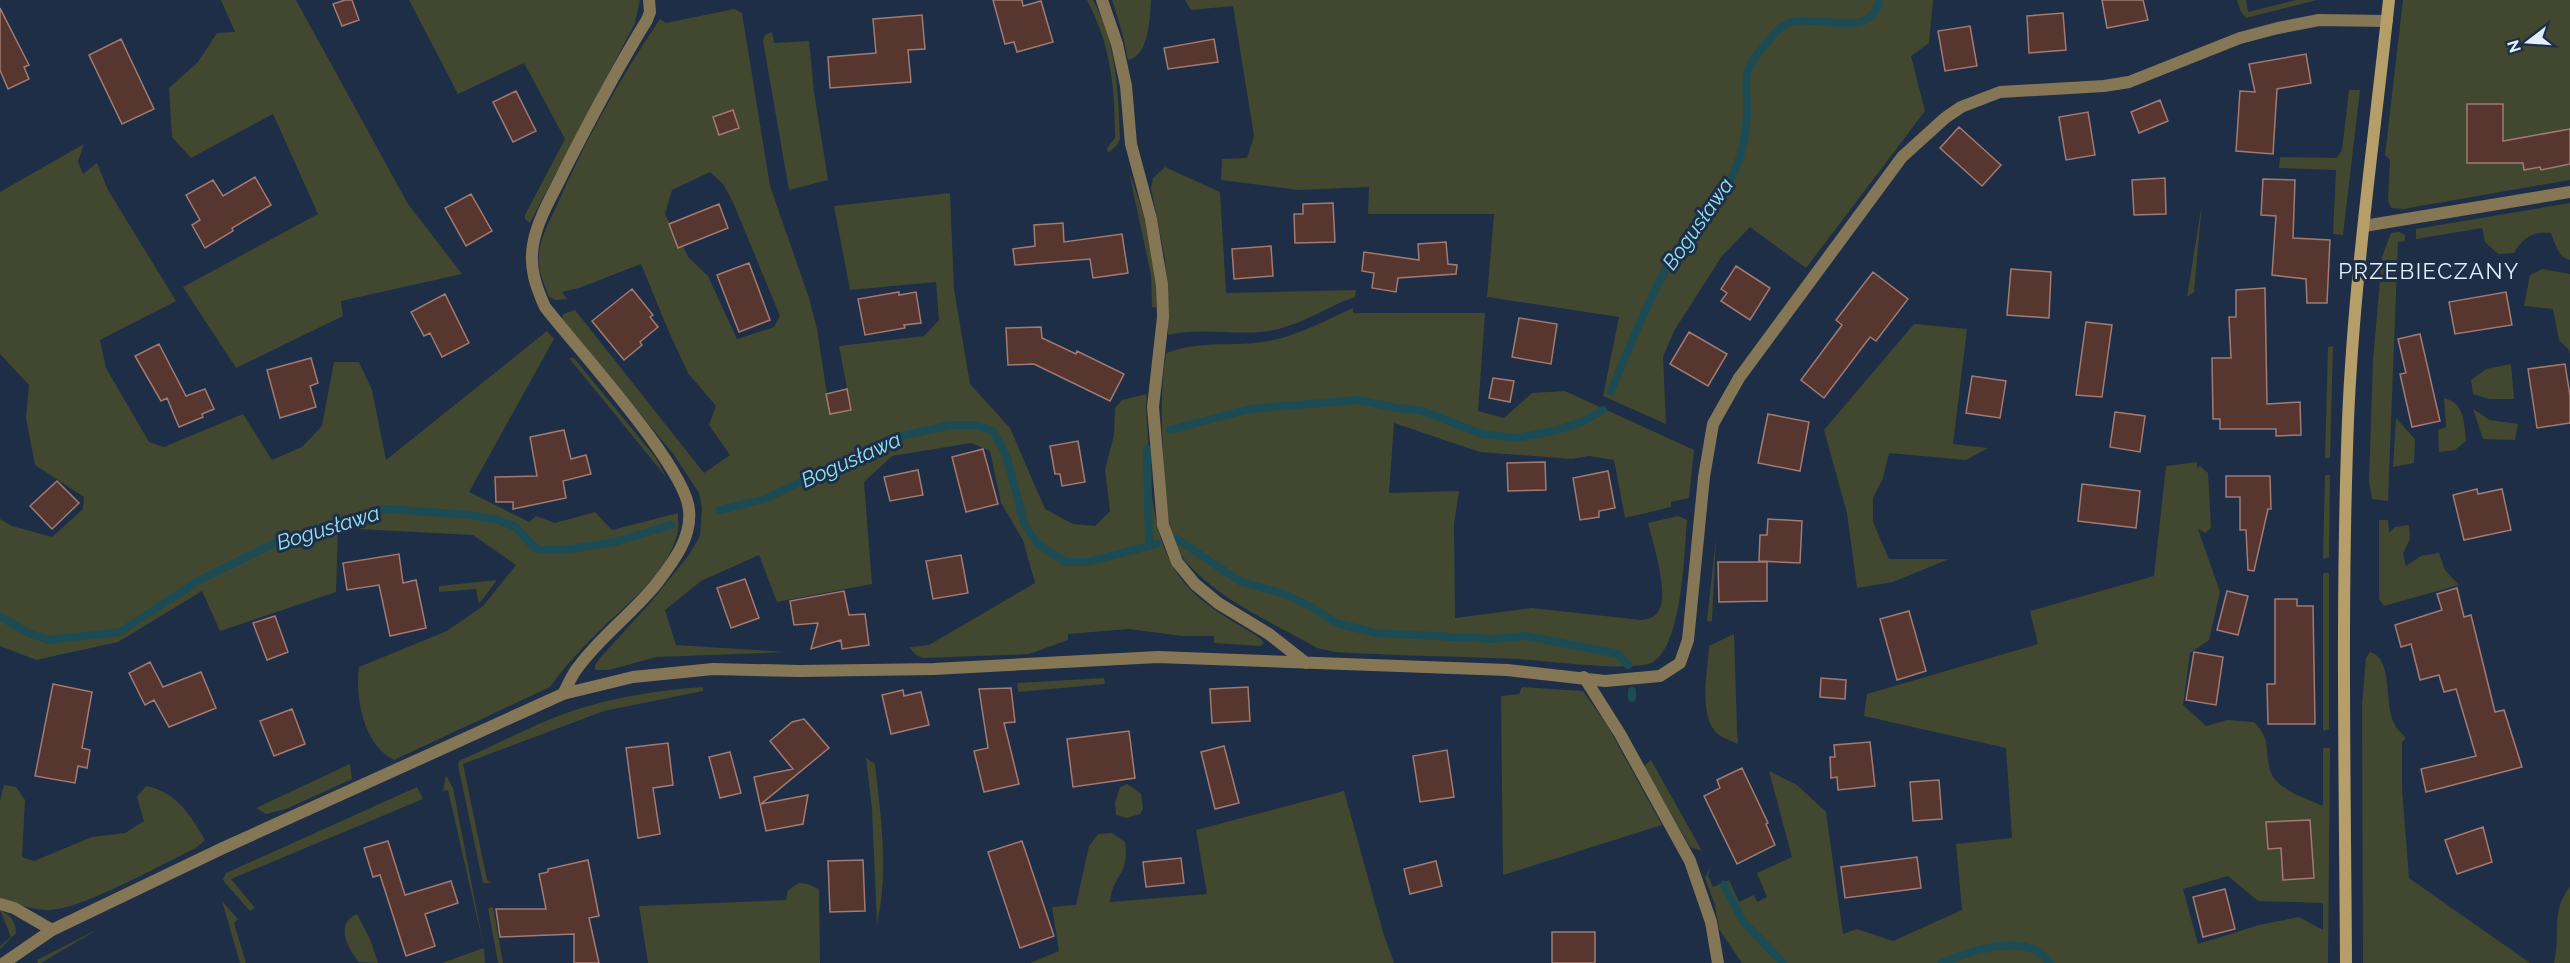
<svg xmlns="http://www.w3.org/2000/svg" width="2570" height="963" font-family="Raleway,sans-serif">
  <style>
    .green { fill: #41482f; fill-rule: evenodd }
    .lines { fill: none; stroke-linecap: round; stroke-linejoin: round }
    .stream { stroke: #1d4b53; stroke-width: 8 }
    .building { fill: #57362f; stroke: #a17b73; stroke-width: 1.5 }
    .minor { stroke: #857655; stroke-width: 12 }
    .secondary { stroke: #b69e69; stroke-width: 12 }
    .labels { text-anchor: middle; stroke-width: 6; stroke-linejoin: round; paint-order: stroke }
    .water-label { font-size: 21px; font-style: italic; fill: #92e3f2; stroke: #1d2e46 }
    .quarter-label { font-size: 22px; letter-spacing: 1.5px; fill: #e2eefe; stroke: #1d2e46 }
  </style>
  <rect width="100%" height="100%" fill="#1d2e46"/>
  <path class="green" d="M221 0H296L408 204 462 274 341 301 343 316 236 368 183 287 318 214 273 114 191 158 172 137 169 88 198 62 217 33 235 32Z
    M409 0H640L635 23 530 223 525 219V215L565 139 524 63 458 94Z
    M1087 0H1093C1117 43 1118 91 1120 139L1117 145 1108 153 1107 148 1115 138C1115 87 1111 46 1087 0Z
    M1112 0H1151C1150 18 1149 56 1128 60L1122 32Z
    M1185 0H1933L1929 43 1911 56 1925 111 1806 268 1750 227 1722 256 1674 331 1663 357 1666 424 1603 396 1619 317 1487 297 1494 214H1368L1369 187 1298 190 1221 180 1222 159 1247 158 1254 136 1233 6 1191 10Z
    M2237 0H2246L2248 12 2296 0H2317L2246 18 2240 10Z
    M2403 0H2570V180L2403 209 2391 208 2388 201 2390 160 2385 155Z
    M734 9 742 13 770 186 809 298 817 329 830 414 851 409 839 346 924 336 939 320 936 282 850 290 834 206 950 193 954 289 970 384 1010 428 1045 509 1073 524 1095 526 1110 511 1105 470 1114 435 1115 408 1122 400 1147 394 1146 407C1151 468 1145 540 1189 588 1208 609 1237 623 1260 638L1264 643 1260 646 1214 643V636H1182L1129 629 1068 634V640L1029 654 923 658 916 655 909 647 929 645 1035 583 1023 540 1001 503 990 451 971 443 892 456 864 482 872 584 777 602 759 555 701 581 665 610 676 645 788 652 656 657 609 670H595V665L599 659 650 603 688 556 700 536 702 508 699 493 674 455 562 319 563 314 575 310 704 473 730 455 709 425 716 406 688 373 669 332 641 264 579 288 562 292 567 299 556 300 549 297C544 283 537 269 539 253 541 236 550 220 557 205 585 141 620 78 660 19L666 23ZM732 110 739 128 719 135 713 117ZM710 172 723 184 732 200 780 316 774 327 737 339 708 276 689 258 665 214 672 190Z
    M772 32 774 43 809 41 814 92 828 180 789 190 763 41 765 35Z
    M2349 90H2360L2343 235 2333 234 2336 170 2279 168 2280 157 2337 158 2342 150Z
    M84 144 78 161 83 174 97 163 108 190 176 301 100 340 106 368 149 442 164 447 243 414 272 460 302 447 322 426 334 362H359L372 390 386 460 547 331 554 339 469 492 529 522 536 516 555 523 595 512 612 530 678 513C678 519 679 525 678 531 669 571 630 602 602 628 583 647 565 666 550 687L394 760C363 745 355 697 359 667L447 631 483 606 516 565 473 535 338 528 336 592 220 631 202 591 118 642 36 660 0 646V519L12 526 52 537 83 509 84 497 35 465 26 418 29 385 0 354V192Z
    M1165 167 1220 192 1226 293 1356 290 1355 297C1326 307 1300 326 1269 331 1236 336 1202 327 1168 335L1165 259 1151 188 1153 178Z
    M1129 172C1144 211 1160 265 1156 307H1152L1151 275Z
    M2202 203 2194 292 2187 297Z
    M2570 203V260C2558 257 2555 243 2551 233 2532 231 2523 238 2514 253L2498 254 2485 242 2482 228 2416 239V229Z
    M2399 232 2405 235V241L2398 242 2388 501 2372 499 2369 481 2373 360 2382 257 2391 233Z
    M2542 269 2570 274V354L2569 350 2559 340 2553 309 2524 306 2530 275Z
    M1353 308V313H1485L1478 411 1504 418 1532 393 1565 391 1694 450 1689 498 1671 502V507L1625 518 1614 460 1589 456 1572 459 1480 452 1394 423 1389 493 1459 491 1454 524 1455 618 1532 608 1641 620C1649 619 1657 617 1660 608 1668 591 1653 542 1648 523L1678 516 1687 520C1684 553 1683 643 1653 662 1634 673 1543 660 1517 659 1456 656 1396 656 1335 652L1317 648C1277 625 1230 605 1197 573 1191 568 1183 559 1179 552 1167 531 1167 504 1165 481 1162 437 1159 396 1166 353 1202 340 1227 347 1262 342 1294 338 1324 321 1353 308Z
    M1914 324 1967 329 1953 444 1988 448 1966 460 1889 453 1883 478 1873 498V522L1889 559H1949L1893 582 1857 588 1847 513 1824 430Z
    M2333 346 2330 458H2325L2328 347Z
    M569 358H574L656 458 666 477Z
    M2511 364 2514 399H2489L2473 394 2471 380 2486 369Z
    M2444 398C2465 403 2464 423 2466 441L2455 450 2439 452 2438 430 2446 427Z
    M2473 409 2490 420 2518 424 2515 440 2483 439Z
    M2396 418 2415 439 2414 463 2393 467Z
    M2197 462V468L2200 466 2208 473 2211 528 2205 533 2198 529 2220 592 2209 640 2190 653 2183 705 2206 726 2227 720 2254 722C2272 741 2264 747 2270 770 2276 790 2306 798 2323 806V748H2330L2328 963H1742L1719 929 1715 905 1705 878 1710 867 1708 876 1713 887 1729 880 1739 902 1754 895 1757 902 1767 897 1757 873 1792 857 1769 771 1797 785 1826 812 1843 934 1857 929 1893 941 1962 910 1956 844 2012 838 2006 748 1864 716 1867 694 2038 644 2030 611 2154 576 2166 466ZM2228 876 2258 901 2323 903V930L2299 917 2259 925 2198 944 2183 889Z
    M2325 475H2330L2329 557 2323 559Z
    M2379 520H2388L2389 533 2395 527 2409 525 2410 539 2403 553 2406 566 2421 556 2439 553 2445 570 2459 585 2384 606 2379 599Z
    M1716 538 1712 621 1709 622 1707 620Z
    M2323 573H2329V729L2323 731Z
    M497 580 479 604 476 589 439 592V586Z
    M1734 634 1737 729 1738 744C1730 740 1720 738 1714 730 1699 708 1708 670 1709 646Z
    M2370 652C2391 657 2386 697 2391 715 2393 725 2399 731 2406 738L2402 742V789L2409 878 2530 963H2363L2362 705 2366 658Z
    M1104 678 1105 684 1018 692 1017 683Z
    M703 687V691L604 711 463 764 487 880 492 883H483L458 765 459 761C496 745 534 724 572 711 614 697 659 690 703 687Z
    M1522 687 1583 691 1607 725 1662 825 1503 875 1501 696 1519 694Z
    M866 758 875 764C881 818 889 871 877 924L872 809Z
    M1651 760 1702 851 1690 847 1644 766Z
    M350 764 352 779 286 809 266 814 256 808Z
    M446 775 453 788 484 948 485 963H442L484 948 448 790 443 791Z
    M1127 784 1141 794 1143 809 1140 814 1127 818 1116 815 1115 803 1120 787Z
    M4 785 16 787 25 800 22 857 34 861 92 837 125 833 144 821 137 797 146 786C177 792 190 815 205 840L196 848C164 863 76 913 45 910 31 909 14 903 0 899V801Z
    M417 787 423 799 231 879 255 908 250 911 225 883 223 879 226 873Z
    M1344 791 1383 932 1394 963H1030L1059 951 1052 907 1076 905 1089 846 1098 834 1112 833 1125 842C1130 876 1112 875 1110 902L1207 894 1196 830Z
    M799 883 808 884 819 889 820 963H648L639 906 786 900 788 890Z
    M2570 887V963H2554C2561 937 2550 910 2570 887Z
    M222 901 238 919 234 923 246 963H240Z
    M493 907 503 963H498L488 908Z
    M0 910C11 915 16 922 16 933L0 949V946L11 937Z
    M357 914 370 939 378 963 359 962C348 949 334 924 357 914Z
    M100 928 41 963H38L37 960Z"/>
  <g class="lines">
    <path class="stream" d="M1611 391C1633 340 1652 287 1684 240 1699 217 1724 196 1735 170 1742 152 1747 133 1747 113 1748 92 1741 74 1756 56 1764 47 1773 33 1783 26 1809 8 1872 45 1879 0
      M1170 430 1250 409 1358 400 1397 408 1420 410 1482 434 1517 438 1554 431 1582 422 1603 410
      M1147 449 1149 546
      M720 510 765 499 890 439 950 425H977L993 431 1006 455 1025 526 1039 545 1066 562H1088L1157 544
      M1177 539 1241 582 1282 593 1312 607 1336 623 1376 633 1493 639 1527 636 1618 654 1628 665
      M0 616 24 631 48 640 120 632 198 581 273 544 355 517 386 509 470 515 498 520 516 527 531 544 539 550 571 549 615 542 671 525
      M1632 691V698
      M1724 885 1743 921 1783 963
      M1942 963C1968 952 2008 938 2036 950 2041 952 2046 959 2050 963"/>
  </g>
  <path class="building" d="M345 0H352L359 20 342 26 333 4Z
    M993 0H1022L1023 6 1041 1 1053 42 1017 52 1014 42 1005 44Z
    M2102 0H2143L2148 20 2107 28Z
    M0 8 29 65 24 67 29 79 8 89 0 70Z
    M2063 13 2066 50 2029 53 2027 16Z
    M922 15 925 49 908 50 911 82 830 88 828 57 876 53 873 19Z
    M1970 26 1977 66 1945 71 1938 31Z
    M121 39 154 109 122 124 89 55Z
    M1214 39 1218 62 1168 69 1164 48Z
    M2306 54 2311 83 2277 89 2273 154 2236 151 2240 91 2255 92 2249 64Z
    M516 91 536 131 513 142 493 102Z
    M2160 100 2168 121 2139 133 2131 112Z
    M2467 104H2503V141L2570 129V164L2541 170 2540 167 2524 170 2523 163H2467Z
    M733 110 739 128 719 135 713 117Z
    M2088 112 2095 155 2066 160 2059 117Z
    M1959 127 2001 165 1982 186 1940 148Z
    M255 177 271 205 232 228 233 231 205 248 192 225 200 220 186 195 213 180 223 196Z
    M2165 178 2166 214 2134 215 2132 180Z
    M2263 179 2295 180 2293 238 2330 240 2327 303H2307L2306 279 2272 275 2276 216 2261 215Z
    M471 194 492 231 466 246 445 208Z
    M1333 203 1335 242 1295 243 1294 214H1303V204Z
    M719 204 728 228 678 248 669 224Z
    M1063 223 1064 242 1122 234 1128 273 1093 278 1090 259 1015 265 1013 249 1035 246 1034 225Z
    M1446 242 1448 264 1457 265 1456 274 1398 278 1396 292 1372 288 1374 273 1362 271 1364 252 1419 260 1418 244Z
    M1271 246 1273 276 1234 279 1232 249Z
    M749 263 770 320 739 332 717 275Z
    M1736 266 1770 288 1750 320 1721 301 1727 293 1721 289Z
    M2011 269 2051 272 2049 318 2007 315Z
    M1873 272 1908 299 1876 341 1870 337 1824 398 1801 380 1842 325 1836 320Z
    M2265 288 2267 404 2300 402 2301 435 2276 436V429H2220V419H2213L2212 358H2231L2229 317H2236V290Z
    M632 289 653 315 650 317 658 327 640 342 642 345 624 360 592 321Z
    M899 292V295L916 292 921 323 904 325 905 328 865 335 858 299Z
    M2506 292 2512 325 2455 334 2449 302Z
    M445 294 469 343 442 357 430 333 424 336 411 312Z
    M1519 318 1557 324 1551 364 1512 357Z
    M2086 322 2112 325 2102 397 2076 395Z
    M1041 327 1042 338 1076 354 1077 351 1124 374 1110 401 1034 364 1008 365 1006 328Z
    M1689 332 1727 354 1708 386 1670 364Z
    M2420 334 2440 421 2412 427 2400 374 2406 373 2398 339Z
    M159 344 186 396 205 389 214 409 202 414 203 417 179 427 167 398 161 401 135 356Z
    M311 358 318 383 310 386 316 407 280 418 267 370Z
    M2565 364 2570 396V423L2537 428 2528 369Z
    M1972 376 2006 381 2000 418 1966 413Z
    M1493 378 1514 381 1510 402 1489 398Z
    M847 389 851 410 830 414 826 394Z
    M2115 412 2145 416 2140 452 2110 447Z
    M1768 414 1809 422 1800 471 1758 463Z
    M564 430 571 459 586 455 591 474 563 481 566 498 513 509V502H496L495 477 537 476 530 437Z
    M1078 441 1085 482 1062 486 1060 474H1055L1050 446Z
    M983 449 998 504 966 512 952 457Z
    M1545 462 1546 490 1508 491 1507 463Z
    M918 470 923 495 890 501 884 477Z
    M1608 471 1615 508 1599 511V517L1580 520 1573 478Z
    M2226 476H2270L2271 509H2268L2254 571 2248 570 2246 530H2240V497H2226Z
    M57 481 79 503 52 529 30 506Z
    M2082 484 2140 491 2136 528 2078 521Z
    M2477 489 2478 494 2502 489 2511 530 2464 540 2453 495Z
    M1768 519 1802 521 1800 563 1759 561 1760 535H1767Z
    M399 554 403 583 416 580 426 628 390 636 379 585 347 590 343 563Z
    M961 555 968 593 933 599 926 561Z
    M1718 562H1767V601L1719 602Z
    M745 579 759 618 731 628 717 588Z
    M2457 588 2464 617 2471 615 2495 712 2504 710 2522 767 2426 792 2421 769 2476 756 2456 689 2444 692 2439 675 2420 680 2411 644 2401 647 2395 625 2442 610 2437 594Z
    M844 591 849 615 865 614 869 645 842 649 841 640 811 649 818 623 794 625 790 601Z
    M2227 591 2248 596 2238 635 2217 630Z
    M2275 599H2297V606H2313L2315 724H2268L2267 684H2275Z
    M1909 611 1926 671 1897 680 1880 619Z
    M275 616 288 652 267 660 253 623Z
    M2194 652 2223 657 2216 705 2186 700Z
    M150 662 163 687 201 672 216 708 169 727 154 700 145 705 129 673Z
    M1821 678 1846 680 1845 699 1820 697Z
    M53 684 92 692 82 748 90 750 87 768 78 766 75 783 35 776Z
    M1248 687 1250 721 1212 723 1210 689Z
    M1011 688 1015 722 1004 723 1019 784 984 792 974 751 988 748 979 689Z
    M903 690 904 696 921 692 929 725 891 734 882 695Z
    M292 709 305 744 274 756 260 721Z
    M804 719 829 748 761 804 808 795 803 824 766 831 754 777 793 769 770 741 792 722Z
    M1129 731 1135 778 1073 787 1067 739Z
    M1870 742 1875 786 1838 790 1837 777 1831 778 1830 757H1835L1834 745Z
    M668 743 673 785 653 788 660 834 638 838 626 748Z
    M1224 746 1239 803 1215 809 1201 752Z
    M1447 750 1454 797 1420 802 1413 756Z
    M730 752 741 793 720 798 709 757Z
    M1742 768 1768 823 1766 824 1775 845 1737 864 1704 796 1720 788 1717 780Z
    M1939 780 1942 819 1913 821 1910 782Z
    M2310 820 2314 878 2283 880 2281 848 2268 849 2266 822Z
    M2483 827 2492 862 2457 874 2445 840Z
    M388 841 405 895 451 881 458 903 425 914 435 946 406 956 380 875 373 877 364 848Z
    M1022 841 1054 936 1020 948 988 852Z
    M1917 857 1921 888 1845 898 1841 867Z
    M1181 858 1184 883 1146 887 1143 862Z
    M588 860 599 916 589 918 599 963H574V934L500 937 496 909H546L539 874 548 872V869Z
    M863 860 865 911 830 912 828 861Z
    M1436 861 1442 886 1410 894 1404 869Z
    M2225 889 2235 929 2203 937 2193 897Z
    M1552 932H1595V963H1552Z"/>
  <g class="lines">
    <path class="minor" d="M1102 0 1117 44 1126 86 1131 144 1151 219 1162 285 1163 317 1153 407 1163 525 1177 562 1195 584 1218 603 1269 634 1306 663
      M2364 226 2570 192
      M1584 677 1620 734 1690 861 1711 922 1718 963
      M563 694C568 685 572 674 579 666 601 636 633 613 657 583 673 562 692 538 689 510 686 467 576 347 545 307 536 287 529 268 533 245 537 219 554 193 565 169 591 118 617 68 647 20L650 12 649 0
      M0 904 14 908 52 930
      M4 963 52 930 223 848 563 694 633 677 713 669 800 671 934 669 1158 657 1507 670 1605 681 1660 676 1680 663 1688 640 1704 477 1713 424 1739 378 1902 157 1945 118 1961 107 2000 92 2104 86 2129 82 2240 38 2278 28 2319 20 2387 21"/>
    <path class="secondary" d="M2346 963C2345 782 2341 601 2348 420 2354 279 2374 140 2389 0"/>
  </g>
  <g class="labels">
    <g class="water-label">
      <text transform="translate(1698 224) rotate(-55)" y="7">Bogusława</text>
      <text transform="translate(851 460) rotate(-24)" y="7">Bogusława</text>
      <text transform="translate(328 528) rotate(-17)" y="7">Bogusława</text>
    </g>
    <g class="quarter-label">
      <text x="2429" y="279">PRZEBIECZANY</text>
    </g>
  </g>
  <g transform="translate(2528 42) rotate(253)" stroke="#1d2e46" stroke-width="4.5" paint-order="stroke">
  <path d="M0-4.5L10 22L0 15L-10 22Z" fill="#e2eefe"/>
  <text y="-9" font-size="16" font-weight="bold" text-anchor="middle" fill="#e2eefe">N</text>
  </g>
</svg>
